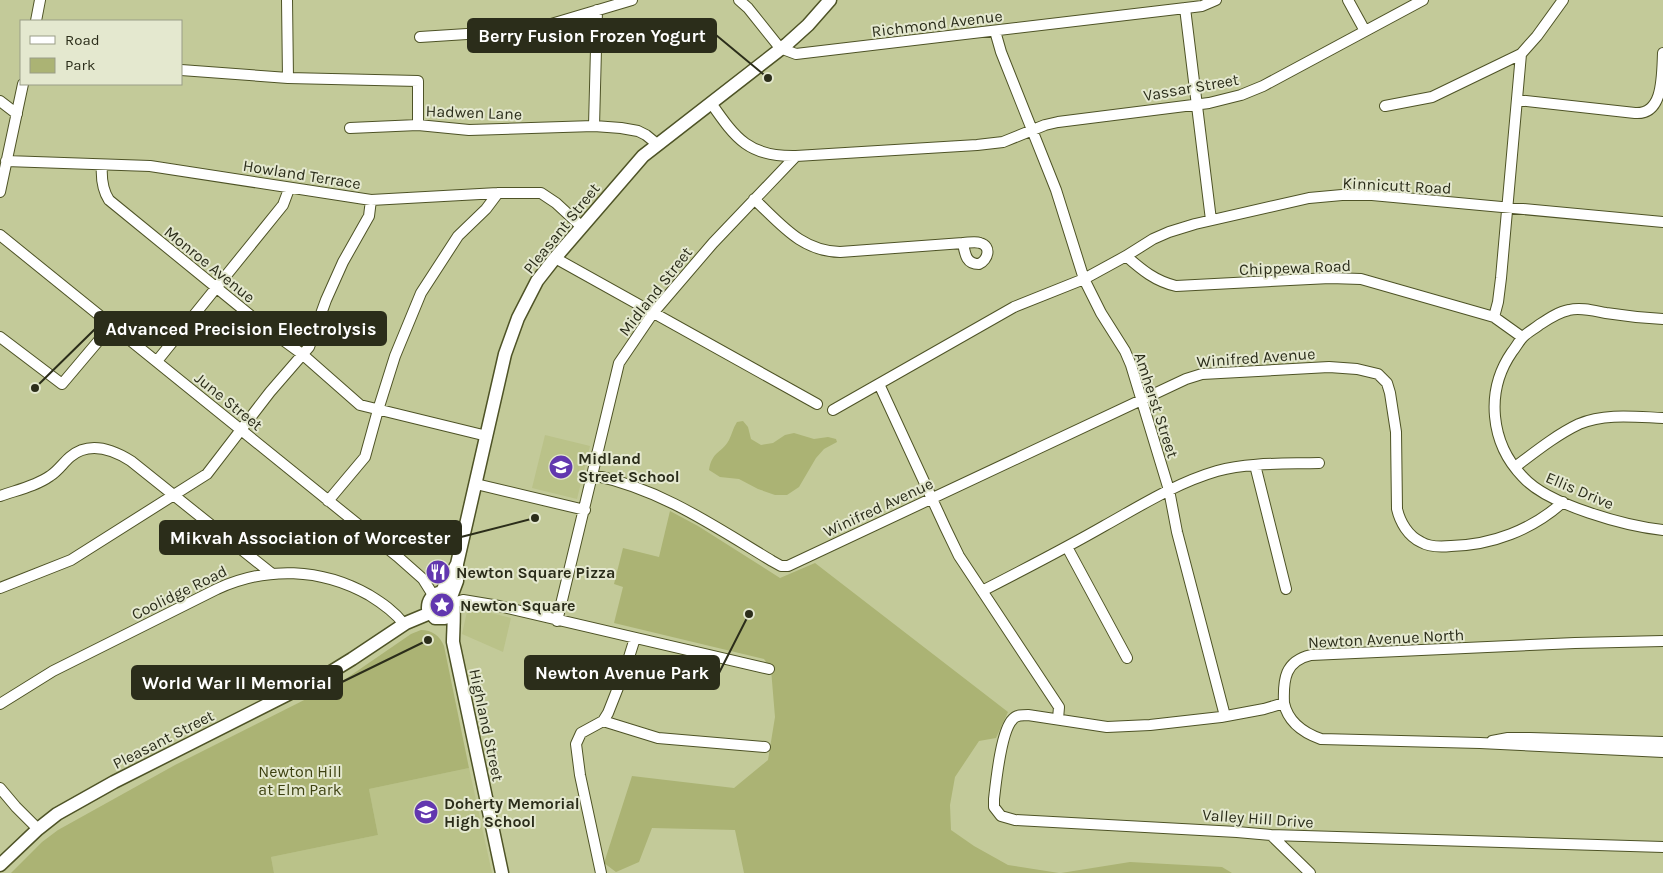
<svg xmlns="http://www.w3.org/2000/svg" width="1663" height="873" font-family="Karla,sans-serif">
  <style>
    .built { fill: #bac289 }
    .green { fill: #abb374 }
    .lines { fill: none; stroke-linecap: round; stroke-linejoin: round }
    .minor-casing { stroke: #4e5326; stroke-width: 12 }
    .major-casing { stroke: #4e5326; stroke-width: 15 }
    .minor { stroke: #fff; stroke-width: 10 }
    .major { stroke: #fff; stroke-width: 12 }
    .labels { text-anchor: middle; stroke-width: 4; stroke-linejoin: round; paint-order: stroke }
    .street-label { font-size: 16px; fill: #2b2d1a; stroke: #e4e8cf }
    .poi-label { font-size: 16px; font-weight: bold; fill: #2b2d1a; stroke: #e4e8cf; text-anchor: start }
    .park-label { font-size: 16px; fill: #3e4211; stroke: #e4e8cf }
    .leader { fill: none; stroke: #2b2d1a; stroke-width: 2 }
    .callout-dot { fill: #2b2d1a; stroke: #e4e8cf; stroke-width: 2 }
    .callout { fill: #2b2d1a; stroke: #2b2d1a; stroke-width: 2 }
    .callout-label { font-size: 18px; text-anchor: middle; font-weight: bold; fill: #fff }
  </style>
  <rect width="100%" height="100%" fill="#c3ca99"/>
  <path class="built" d="M545 435 590 446 577 499 532 488Z
    M468 607 511 618 503 652 462 634Z
    M469 768 492 873H274L271 857 378 835 369 789Z"/>
  <path class="green" d="M743 421 748 427 751 439 761 445 773 443 785 435 794 433 814 439 828 437 836 439 837 442 824 449 816 458 799 487 787 495H775L758 489 739 479 720 477 709 470C712 451 722 453 729 440 732 434 733 428 737 422Z
    M670 511 698 526 780 578 815 563 1008 712 996 738 979 741 955 777 950 805 951 830 974 846 1008 865 1059 873H744L735 830 652 828 639 862 616 872 604 863 632 776 734 788 768 760 775 717 771 669 764 659 614 623 623 587 614 584 623 548 659 557Z
    M421 630C432 630 440 636 444 646L469 768 369 789 378 835 271 857 274 873H11L42 842 58 830 175 765 344 680 411 634Z
    M1130 862 1222 867 1232 873H1061Z"/>
  <g class="lines">
    <defs>
      <path id="minor" d="M287 0 288 78 418 81V125L469 130 594 126 621 128 638 131 646 135 657 144
        M739 0 748 8 780 48 796 54 1194 7 1202 6 1216 0
        M1348 0 1365 31
        M1185 8 1211 220
        M36 21 40 0
        M995 31 1001 52 1056 190 1084 279 1101 313 1125 351 1131 365 1169 490 1177 532 1225 716
        M420 37 531 30 632 0
        M181 70 288 78
        M1517 100 1635 113C1663 115 1662 78 1663 53
        M0 101 17 114
        M711 103C736 139 749 157 796 156L977 145 1003 142 1045 125 1058 122 1209 103 1241 95 1263 86 1423 0
        M1385 106 1432 97 1521 54
        M594 126 597 10
        M350 128 418 125
        M6 161 150 166 371 200 498 193H541L556 203 582 227
        M102 165C101 178 102 189 109 200L261 324 302 354 360 405 487 436
        M0 192 23 84
        M754 199C781 224 801 251 840 252L963 243C968 243 975 241 980 243 992 246 988 260 979 264 966 264 965 254 963 243
        M0 235 397 556 423 579 433 595
        M1126 256C1142 270 1155 281 1176 286L1330 278 1361 279 1494 317 1522 337
        M555 258 817 404
        M1494 317 1498 302 1501 278 1521 54 1537 36 1563 0
        M1663 319C1644 318 1625 316 1606 313 1595 311 1581 307 1569 310 1558 312 1548 319 1539 325 1534 329 1528 332 1523 337 1519 341 1516 347 1512 352 1485 391 1490 443 1523 477 1548 505 1626 526 1663 530
        M0 337 62 384 111 326
        M157 361 283 205 289 189
        M879 384 945 527 959 556 1059 707 1058 719
        M833 410 1014 307 1084 279 1126 256 1153 239 1169 232 1195 224 1309 198 1342 195H1372L1663 222
        M1255 465 1286 589
        M1515 467C1535 452 1556 435 1579 424 1605 413 1636 417 1663 418
        M593 475C661 489 714 526 772 561L781 566H788L1186 379 1202 374 1329 367 1357 369 1378 374 1387 383 1390 393 1396 432 1397 509C1400 522 1408 536 1421 542 1429 547 1441 547 1451 546 1492 545 1532 530 1563 502
        M476 484 585 510
        M0 496C17 490 36 486 50 476 58 471 63 463 70 457 89 441 112 449 131 461L271 573
        M328 501 365 457 378 410 395 356 421 293 458 236 486 209 498 193
        M1067 547 1127 658
        M0 588 71 560 207 474 270 392 309 347 326 300 343 262 369 216 371 200
        M982 591C1023 570 1064 549 1104 526 1140 506 1176 483 1217 471 1249 462 1286 464 1319 463
        M453 603 463 600 499 606 769 669
        M557 621 619 363 653 313 713 243 796 156
        M1663 641 1575 643 1311 655C1285 661 1283 679 1284 703L1264 709 1221 717 1150 725 1107 727 1028 715C1023 715 1016 715 1013 719 1001 730 996 782 994 799V807L1001 816 1015 820 1237 832 1271 835 1663 847
        M1284 703C1288 722 1304 733 1321 739L1480 743 1663 752
        M0 704 53 671 217 589C267 566 321 568 369 595 382 603 394 611 404 624
        M603 721 658 738 765 747
        M1492 741 1508 738H1530L1663 742
        M0 788 16 807 38 829
        M1271 835 1310 873
        M601 873 580 775 576 744 581 733 603 721 608 713 625 670 635 638"/>
      <path id="major" d="M441 593 457 564
        M451 597 457 581V564L505 354 518 318 537 281 555 258 643 156 787 44 808 25 830 0
        M453 611 445 618H435L428 609C427 592 448 586 453 602 455 607 453 633 453 642L502 873
        M0 865 38 829 57 814 114 782 326 675 352 659 406 623 430 613"/>
    </defs>
    <use href="#minor" class="minor-casing"/>
    <use href="#major" class="major-casing"/>
    <use href="#minor" class="minor"/>
    <use href="#major" class="major"/>
  </g>
  <defs>
    <symbol id="school-disc" viewBox="-11 -11 22 22"><circle r="9.5" fill="#6237af" stroke="#e4e8cf"/><path d="M0-5L7-2L0 1L-7-2ZM-4 1L0 2.5L4 1V4Q0 6-4 4Z" fill="#fff"/></symbol>
    <symbol id="restaurant-disc" viewBox="-11 -11 22 22"><circle r="9.5" fill="#6237af" stroke="#e4e8cf"/><path d="M-5-6h1v4h1v-4h1v4h1v-4h1v5L-1.5 .5V6h-2V.5L-5-1ZM5-6V6H3V1.5H1.5Q1.5-4 5-6Z" fill="#fff"/></symbol>
    <symbol id="sight-disc" viewBox="-11 -11 22 22"><circle r="9.5" fill="#6237af" stroke="#e4e8cf"/><path d="M0-6L1.8-2.2L6-1.7L2.9 1.2L3.7 5.4L0 3.3L-3.7 5.4L-2.9 1.2L-6-1.7L-1.8-2.2Z" fill="#fff"/></symbol>
  </defs>
  <g fill-rule="evenodd">
    <use href="#school-disc" x="547" y="453" width="28" height="28"/>
    <use href="#restaurant-disc" x="424" y="558" width="28" height="28"/>
    <use href="#sight-disc" x="428" y="591" width="28" height="28"/>
    <use href="#school-disc" x="412" y="798" width="28" height="28"/>
  </g>
  <g class="labels">
    <g class="street-label">
      <text transform="translate(937 23) rotate(-7)" y="6">Richmond Avenue</text>
      <text transform="translate(1191 87) rotate(-10)" y="6">Vassar Street</text>
      <text transform="translate(474 112) rotate(2)" y="6">Hadwen Lane</text>
      <text transform="translate(302 174) rotate(9)" y="6">Howland Terrace</text>
      <text transform="translate(1397 185) rotate(3)" y="6">Kinnicutt Road</text>
      <text transform="translate(561 228) rotate(-51)" y="6">Pleasant Street</text>
      <text transform="translate(210 264) rotate(39)" y="6">Monroe Avenue</text>
      <text transform="translate(1295 267) rotate(-2)" y="6">Chippewa Road</text>
      <text transform="translate(655 291) rotate(-52)" y="6">Midland Street</text>
      <text transform="translate(1256 357) rotate(-4)" y="6">Winifred Avenue</text>
      <text transform="translate(229 401) rotate(39)" y="6">June Street</text>
      <text transform="translate(1157 405) rotate(72)" y="6">Amherst Street</text>
      <text transform="translate(1580 490) rotate(23)" y="6">Ellis Drive</text>
      <text transform="translate(878 507) rotate(-25)" y="6">Winifred Avenue</text>
      <text transform="translate(179 592) rotate(-26)" y="6">Coolidge Road</text>
      <text transform="translate(1386 638) rotate(-3)" y="6">Newton Avenue North</text>
      <text transform="translate(487 725) rotate(78)" y="6">Highland Street</text>
      <text transform="translate(163 739) rotate(-27)" y="6">Pleasant Street</text>
      <text transform="translate(1258 818) rotate(4)" y="6">Valley Hill Drive</text>
    </g>
    <g class="poi-label">
      <text x="578" y="464">Midland<tspan x="578" dy="18">Street School</tspan></text>
      <text x="456" y="578">Newton Square Pizza</text>
      <text x="460" y="611">Newton Square</text>
      <text x="444" y="809">Doherty Memorial<tspan x="444" dy="18">High School</tspan></text>
    </g>
    <g class="park-label">
      <text x="300" y="777">Newton Hill<tspan x="300" dy="18">at Elm Park</tspan></text>
    </g>
  </g>
  <path class="leader" d="M768 78L716 35M35 388L95 329M535 518L461 537M749 614L719 673M428 640L342 682"/>
  <g class="callout-dot">
    <circle cx="768" cy="78" r="5"/>
    <circle cx="35" cy="388" r="5"/>
    <circle cx="535" cy="518" r="5"/>
    <circle cx="749" cy="614" r="5"/>
    <circle cx="428" cy="640" r="5"/>
  </g>
  <g class="callout">
    <rect x="468" y="19" width="248" height="33" rx="5"/>
    <rect x="95" y="312" width="291" height="33" rx="5"/>
    <rect x="160" y="521" width="301" height="33" rx="5"/>
    <rect x="525" y="656" width="194" height="33" rx="5"/>
    <rect x="132" y="666" width="210" height="33" rx="5"/>
  </g>
  <g class="callout-label">
    <text x="592" y="42">Berry Fusion Frozen Yogurt</text>
    <text x="241" y="335">Advanced Precision Electrolysis</text>
    <text x="310" y="544">Mikvah Association of Worcester</text>
    <text x="622" y="679">Newton Avenue Park</text>
    <text x="237" y="689">World War II Memorial</text>
  </g>
  <rect x="20" y="20" width="162" height="65" fill="#e4e8cf" stroke="#9a9d87"/>
  <rect x="30" y="36" width="25" height="8" fill="#ffffff" stroke="#9a9d87"/>
  <text x="65" y="45" font-size="15" fill="#2b2d1a">Road</text>
  <rect x="30" y="58" width="25" height="15" fill="#abb374" stroke="#9a9d87"/>
  <text x="65" y="70" font-size="15" fill="#2b2d1a">Park</text>
</svg>
